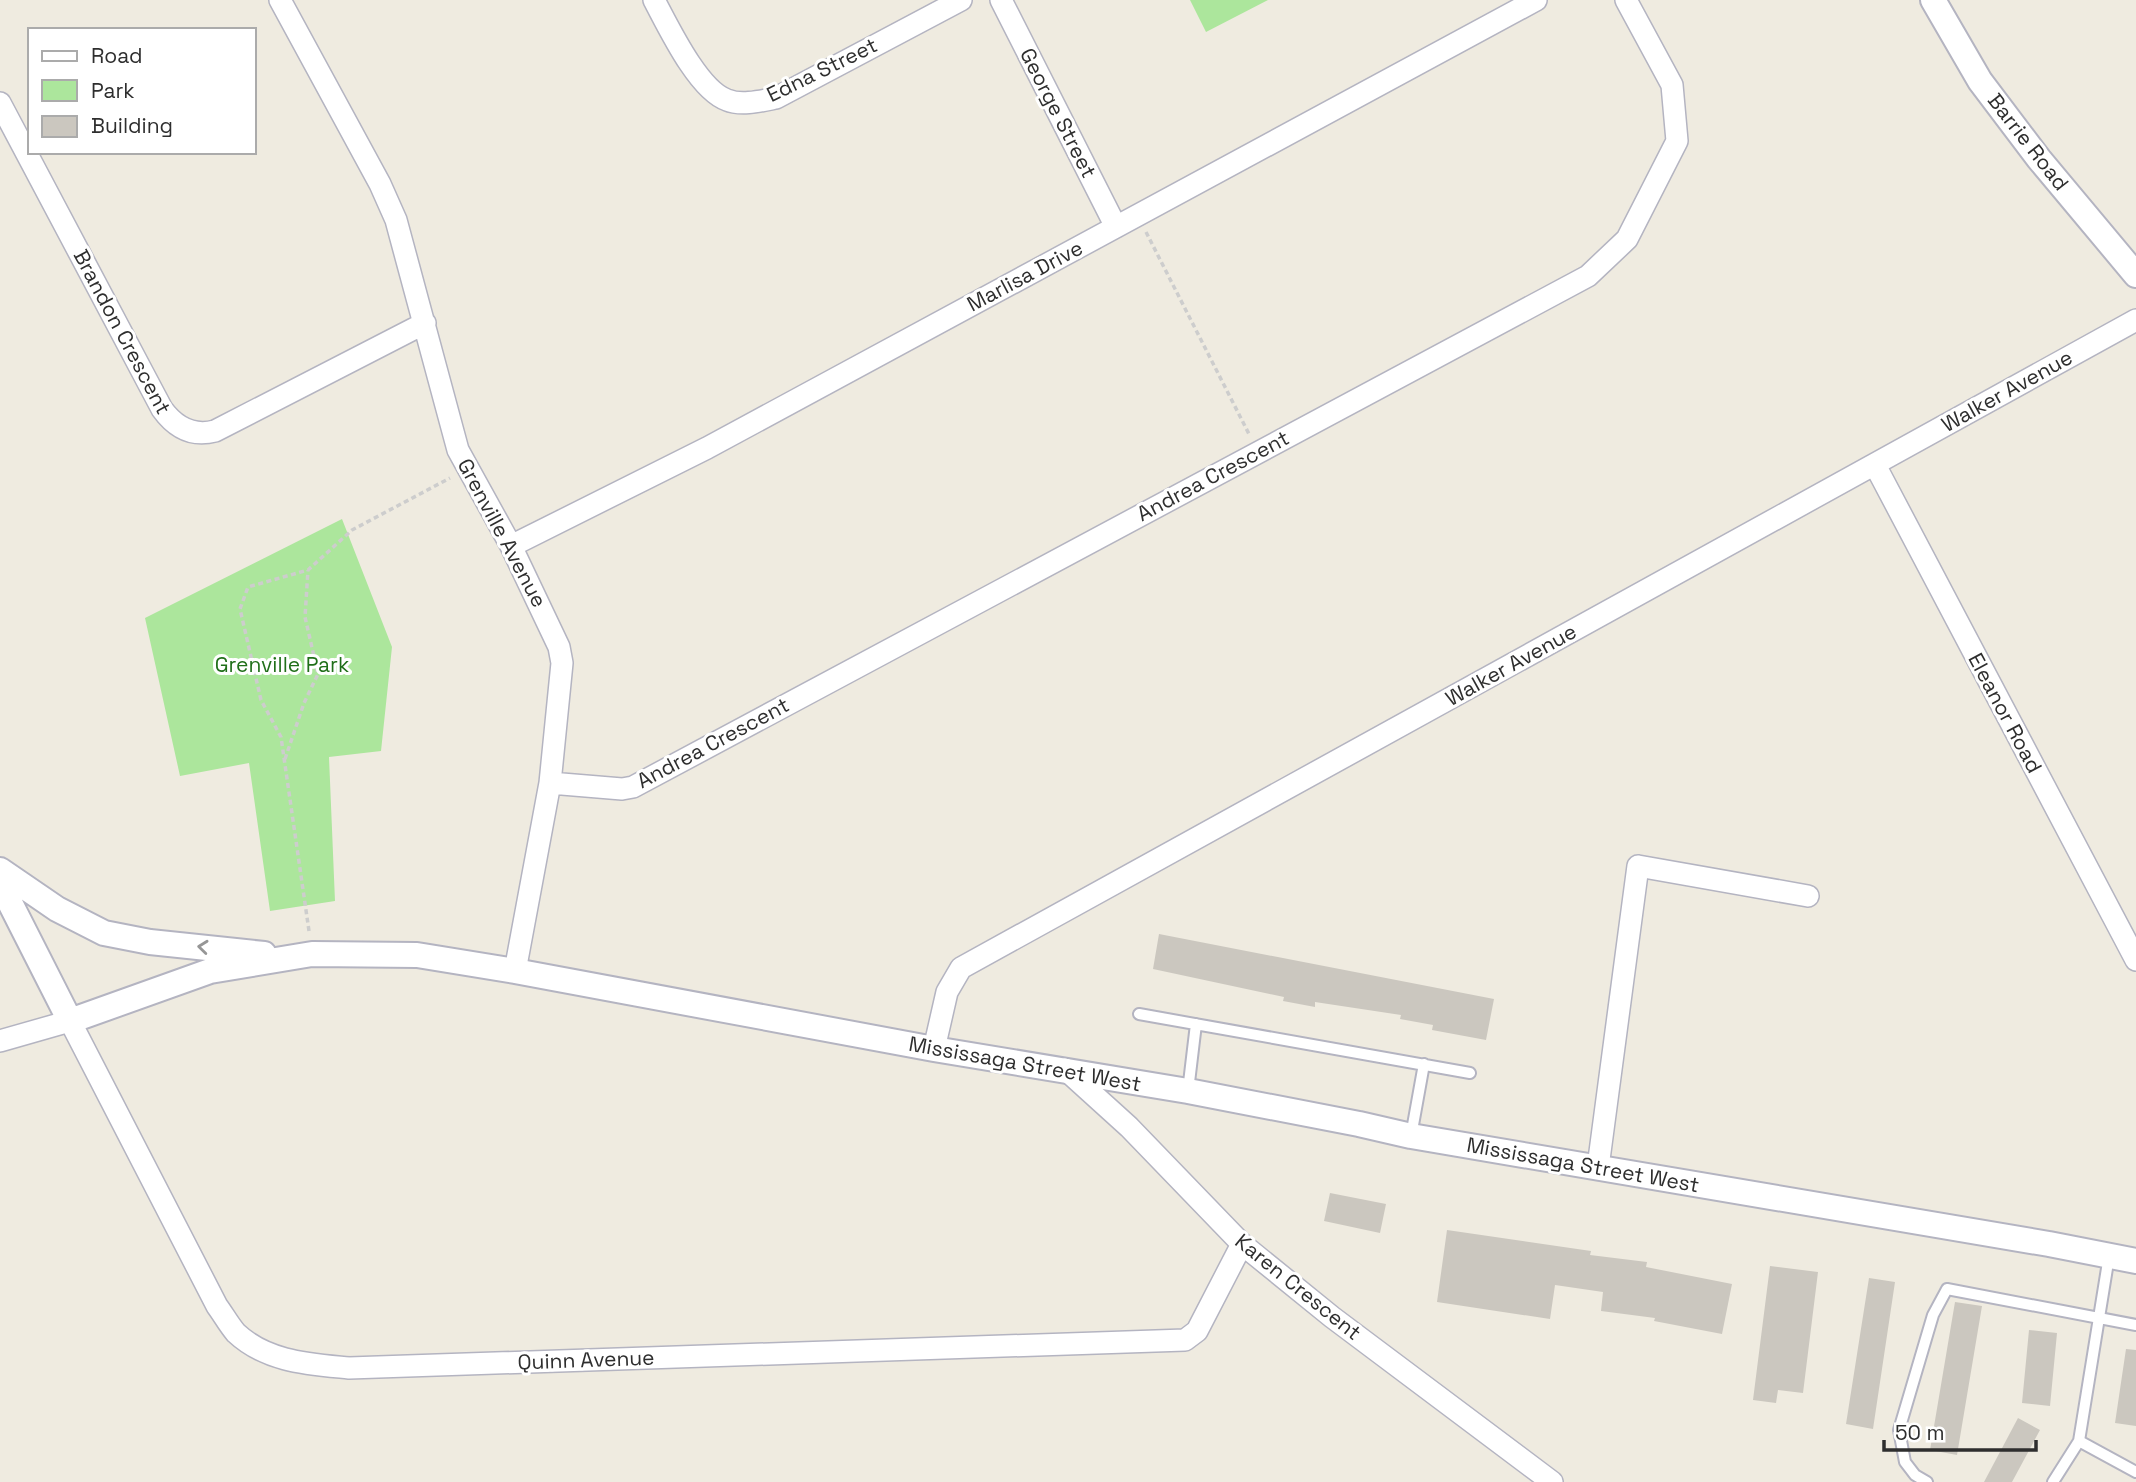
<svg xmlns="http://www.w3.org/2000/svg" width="2136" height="1482" font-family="'Space Grotesk',sans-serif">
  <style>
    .green { fill: #ace69c }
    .building { fill: #cbc7bf }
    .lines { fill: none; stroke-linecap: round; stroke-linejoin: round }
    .service-casing { stroke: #b4b4c1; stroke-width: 14 }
    .minor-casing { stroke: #b4b4c1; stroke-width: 24 }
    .tertiary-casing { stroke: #b4b4c1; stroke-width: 28 }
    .path { stroke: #cdcdcd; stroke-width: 3.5; stroke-dasharray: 5 3.5; stroke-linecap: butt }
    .service { stroke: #fff; stroke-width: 10 }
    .minor { stroke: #fff; stroke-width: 21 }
    .tertiary { stroke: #fff; stroke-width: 24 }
    .oneway { stroke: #969696 }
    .labels { text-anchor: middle; stroke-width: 6; stroke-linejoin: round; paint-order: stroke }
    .street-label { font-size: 21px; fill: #2e2e2e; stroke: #fff }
    .park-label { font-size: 21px; fill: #206f19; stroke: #fff }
  </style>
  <rect width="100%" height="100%" fill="#efebe0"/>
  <path class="green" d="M1190 0H1268L1206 32Z
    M342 519 392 647 381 751 329 757 335 901 270 911 249 763 180 776 145 618Z"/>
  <path class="building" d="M1159 934 1494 999 1486 1040 1432 1030 1433 1025 1400 1019 1401 1015 1315 1002V1007L1283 1001 1284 997 1153 969Z
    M1330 1193 1386 1204 1380 1233 1324 1221Z
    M1447 1230 1591 1251 1590 1255 1647 1262 1646 1267 1732 1284 1722 1334 1654 1321 1655 1318 1601 1311 1603 1292 1555 1285 1550 1319 1437 1302Z
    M1770 1266 1818 1272 1803 1393 1778 1390 1776 1403 1753 1400Z
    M1869 1278 1895 1282 1873 1429 1846 1424Z
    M1955 1302 1982 1306 1957 1455 1930 1450Z
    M2029 1330 2057 1333 2050 1406 2022 1403Z
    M2126 1349 2136 1350V1426L2115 1423Z
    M2018 1418 2040 1430 2012 1482H1984Z"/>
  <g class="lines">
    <defs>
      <path id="service" d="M1139 1014 1470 1073
        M1188 1091 1196 1024
        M1411 1136 1424 1064
        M2079 1441 2136 1472
        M1927 1482 1915 1475 1905 1462 1899 1430 1933 1315 1947 1289 2136 1325
        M2053 1482 2079 1441 2109 1256"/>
      <path id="minor" d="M280 0 380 184 396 220 458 450 511 546 559 647 562 663 550 783 515 971
        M654 0C668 26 698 90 727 100 741 106 761 101 776 98L961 0
        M1001 0 1116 227
        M0 103 162 409C175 427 192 437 215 431L425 323
        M1875 465 2136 960
        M511 546 707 448 1536 0
        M550 783 622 789 633 787 1588 276 1627 239 1677 141 1672 85 1626 0
        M0 1041 70 1021 217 1306C223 1314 229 1325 236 1333 267 1362 309 1364 349 1368L1185 1340 1197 1331 1242 1244
        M934 1049 947 992 961 968 2136 320
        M1065 1069 1129 1127 1242 1244 1332 1317 1552 1482
        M1598 1167 1638 866 1808 896"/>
      <path id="tertiary" d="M1933 0 1980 81 2039 159 2136 275
        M0 870 57 909 104 933 150 942 264 954
        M0 883 70 1021 210 971 312 954 417 955 515 971 934 1049 1188 1091 1359 1124 1411 1136 2049 1244 2136 1261"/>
    </defs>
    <use href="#service" class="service-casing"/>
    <use href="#minor" class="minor-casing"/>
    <use href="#tertiary" class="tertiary-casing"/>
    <path class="path" d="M1146 232 1249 434
      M285 759 304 703 318 674 305 617 308 570
      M309 931 281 737 261 700 240 609 248 587 308 570 352 530 450 478"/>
    <use href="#service" class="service"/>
    <use href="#minor" class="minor"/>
    <use href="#tertiary" class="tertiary"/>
  </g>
  <defs><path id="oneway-chevron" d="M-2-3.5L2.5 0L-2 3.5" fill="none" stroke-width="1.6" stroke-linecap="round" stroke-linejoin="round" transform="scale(1.75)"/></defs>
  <use class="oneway" href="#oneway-chevron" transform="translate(203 947) rotate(-174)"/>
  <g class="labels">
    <g class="street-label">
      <text transform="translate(822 70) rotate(-26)" y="7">Edna Street</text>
      <text transform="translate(1058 113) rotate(63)" y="7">George Street</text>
      <text transform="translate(2028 142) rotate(52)" y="7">Barrie Road</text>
      <text transform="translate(1025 276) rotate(-28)" y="7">Marlisa Drive</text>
      <text transform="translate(122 332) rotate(62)" y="7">Brandon Crescent</text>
      <text transform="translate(2007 391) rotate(-29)" y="7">Walker Avenue</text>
      <text transform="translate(1213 476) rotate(-28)" y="7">Andrea Crescent</text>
      <text transform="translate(502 533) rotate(62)" y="7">Grenville Avenue</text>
      <text transform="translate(1511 665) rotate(-29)" y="7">Walker Avenue</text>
      <text transform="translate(2005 713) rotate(62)" y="7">Eleanor Road</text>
      <text transform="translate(713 743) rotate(-28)" y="7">Andrea Crescent</text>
      <text transform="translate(1025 1064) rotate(10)" y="7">Mississaga Street West</text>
      <text transform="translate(1583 1165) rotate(10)" y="7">Mississaga Street West</text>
      <text transform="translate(1298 1287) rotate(39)" y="7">Karen Crescent</text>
      <text transform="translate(586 1360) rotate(-2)" y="7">Quinn Avenue</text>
    </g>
    <g class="park-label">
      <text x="282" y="672">Grenville Park</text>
    </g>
  </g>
  <rect x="28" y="28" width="228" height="126" fill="#ffffff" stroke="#ababab" stroke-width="2"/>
  <rect x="42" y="51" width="35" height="10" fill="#ffffff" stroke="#ababab" stroke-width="2"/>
  <text x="91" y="63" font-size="21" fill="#2e2e2e">Road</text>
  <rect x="42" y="80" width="35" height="21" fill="#ace69c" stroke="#ababab" stroke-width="2"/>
  <text x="91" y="98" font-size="21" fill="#2e2e2e">Park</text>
  <rect x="42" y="116" width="35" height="21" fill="#cbc7bf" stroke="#ababab" stroke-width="2"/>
  <text x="91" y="133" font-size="21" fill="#2e2e2e">Building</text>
  <path d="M1884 1440v10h152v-10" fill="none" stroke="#2e2e2e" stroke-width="3.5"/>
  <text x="1895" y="1440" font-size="21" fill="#2e2e2e" stroke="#ffffff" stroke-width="5" paint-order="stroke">50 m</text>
</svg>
